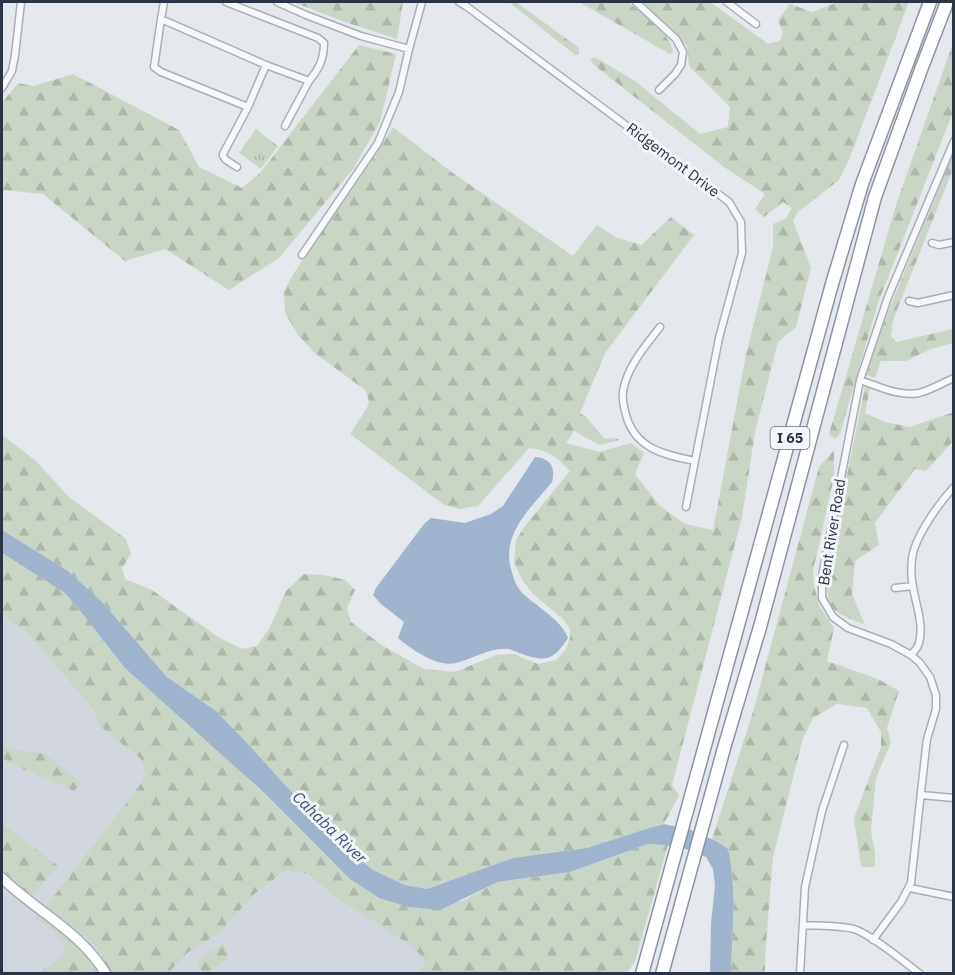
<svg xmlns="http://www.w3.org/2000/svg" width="955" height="975" font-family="'IBM Plex Sans',sans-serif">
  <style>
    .built { fill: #d2d6de }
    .forest { fill: url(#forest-firs) }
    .park { fill: url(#park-tufts) }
    .water { fill: #9fb4cc }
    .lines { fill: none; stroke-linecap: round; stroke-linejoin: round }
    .street-casing { stroke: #a9aeb7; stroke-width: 9 }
    .secondary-casing { stroke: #a9aeb7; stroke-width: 12 }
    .highway-casing { stroke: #8b94a3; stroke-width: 15 }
    .street { stroke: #f7f8fa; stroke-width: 6 }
    .secondary { stroke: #fff; stroke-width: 9 }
    .highway { stroke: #fff; stroke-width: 12 }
    .labels { text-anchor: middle; stroke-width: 6; stroke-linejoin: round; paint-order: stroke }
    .shield { fill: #f4f6f9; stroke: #676e7b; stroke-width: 1.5 }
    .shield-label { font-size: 14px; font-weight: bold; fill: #2b3445 }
    .street-label { font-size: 15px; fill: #2b3445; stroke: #f4f6f9 }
    .water-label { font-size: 16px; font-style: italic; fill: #34527a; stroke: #f4f6f9 }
  </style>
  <defs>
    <pattern id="forest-firs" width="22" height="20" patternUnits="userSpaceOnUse" patternTransform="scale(1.5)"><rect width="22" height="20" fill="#c9d6c5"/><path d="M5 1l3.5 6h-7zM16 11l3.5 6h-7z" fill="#adb8ab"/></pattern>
    <pattern id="park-tufts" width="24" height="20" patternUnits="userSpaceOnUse" patternTransform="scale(1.5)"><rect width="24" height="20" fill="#c9d6c5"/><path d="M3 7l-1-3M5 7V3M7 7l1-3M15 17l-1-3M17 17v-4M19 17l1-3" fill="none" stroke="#adb8ab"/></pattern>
  </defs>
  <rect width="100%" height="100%" fill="#e4e7ec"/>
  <path class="built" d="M2 579 462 973H2Z"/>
  <path class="forest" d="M293 2H403L397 39 345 22Z
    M509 2H516L579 48V54L575 55Z
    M579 2H628C641 13 672 35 673 52L670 54Z
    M643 2H710L768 44 780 41 783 33 778 20 790 4 812 12 838 2H909L848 162 839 180 798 212 793 221 811 268 796 327 778 342 755 432 742 517 672 785 679 795 664 824 646 829 587 848 513 858 427 889 405 885 373 870 332 837 216 711 167 677 103 603 68 571 2 530V435L36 461 68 496 126 539 131 554 122 568 125 579 152 590 218 637 242 649 257 646 270 627 286 591 304 574 324 575 345 580 355 590 347 608 351 622 383 646 424 669 455 672 496 655 513 654 538 664 556 660 566 649 570 638V629L564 620 534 595 522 580 514 562 516 540 525 526 570 471C556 457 549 450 529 448L478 506 459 509 444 505 350 434 367 408 369 401 365 390 316 354 298 335 285 313 284 291 294 273 381 147 393 127 450 171 573 256 597 225 615 237 641 245 671 217 694 235 605 353 580 413 586 417 605 439 616 438 619 440 599 445 574 431 566 443 600 452 631 443 644 453 635 474 660 506 685 524 713 530 746 355 773 247V224L786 218 792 208 783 202 764 217 755 209 765 194 724 167 594 65 590 59 595 57 635 81 700 134 728 127 730 107 689 66 687 46Z
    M953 43V112L878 303 840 434 835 439 829 434 896 205Z
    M359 45 396 54 380 122 353 169 279 258 229 290 165 249 125 261 43 194 4 190 2 193V103L18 83 34 86 73 74 179 130 199 167 242 188 260 173Z
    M953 154V169L893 320 891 336 896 342 953 329V343L931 349 906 361H881L875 378 866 375 888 312Z
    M865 387 870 388 865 413 885 422 910 427 954 412 953 441 926 471 915 469 875 523 879 545 855 561 852 594 865 625C856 621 836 614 831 606 825 597 828 578 828 568Z
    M834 450V477L813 571 814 586 820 607 834 628 827 661 878 679 899 691 887 728 891 742 876 778 871 831 875 853V867H861L854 818 881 747V732L867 708 837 704 813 718 803 738 773 857 765 956V973H731C732 933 737 889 728 849L712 839 753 712 819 467Z
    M2 553 65 593 86 618 350 879 379 898 462 901 498 882 570 872 648 844 668 845 635 961 627 973H418L426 961 412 946 330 893 309 874 286 870 254 894 220 932 187 953 168 973H111L96 946 46 906 140 785 145 772 141 759 100 726 93 709 30 635 2 614Z
    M2 745 25 751 45 754 81 783 74 791C50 779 24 772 2 758Z
    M2 823 58 866 31 897 2 872Z
    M39 913 89 954 101 973H39L51 965 65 953C65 936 48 927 35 918Z
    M223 944 228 952 227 959 208 973H203L196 962Z"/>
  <path class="park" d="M256 129 278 146 261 169 239 153Z"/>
  <path class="water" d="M535 457C550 458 556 467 552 482 532 507 501 533 511 569 513 576 515 584 520 590 524 596 531 600 537 605 548 614 563 624 568 638 554 659 547 663 522 654 518 653 513 650 509 649 490 647 473 659 456 663 438 668 411 649 398 638L404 622 381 604 373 595 376 588 424 524 431 518 465 523 491 514 503 506Z
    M2 530 68 571 103 603 167 677 216 711 247 743 332 837 373 870 405 885 427 889 513 858 587 848 646 829 664 824 691 830 716 841 728 849C737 889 732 933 731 973H710L711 923 715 885 713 869 706 857 686 849 665 845 648 844 570 872 498 882 440 910 409 907 379 898 350 879 260 789 125 668 86 618 65 593 2 553Z"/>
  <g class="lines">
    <defs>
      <path id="street" d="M226 2 318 38 324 43C324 59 319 69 309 81
        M277 2 306 15 361 36 409 49
        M459 2 466 6 729 202 741 222 742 253 719 338 686 507
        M636 2 676 39 683 52 681 65 675 74 659 90
        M727 2 756 24
        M161 19 164 2
        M2 88 12 71 15 55 21 2
        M248 107 161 72 154 67 161 19 266 65 309 81 285 126
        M237 167 226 160 223 156V154L248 107 266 65
        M932 243 939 245 954 242
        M302 255 378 143 399 92 409 49 422 2
        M909 301 918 303 954 295
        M660 327C647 344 631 362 625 383 621 394 623 404 626 415 635 449 665 455 695 461
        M860 380C878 386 899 397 919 393 931 390 942 383 954 378
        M895 588 913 586
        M911 655C914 651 918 648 919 643 924 625 916 605 913 587 911 578 911 568 912 559 914 538 939 503 954 487
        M921 795 954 798
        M910 888 954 897
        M803 925C819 926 838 925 854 929 872 935 903 961 920 974
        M873 940 901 902 911 883 924 765 927 739 936 709V695L930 677 920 663 911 655 891 644 848 628 833 617 822 598V576L860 380 888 297 954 141
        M800 974 805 887 822 811 844 745"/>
      <path id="secondary" d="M2 878C36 911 81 932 106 974"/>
      <path id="highway" d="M642 974 832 284 862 184 930 2
        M662 974 724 748 760 627 875 197 922 67 947 2"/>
    </defs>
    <use href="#street" class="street-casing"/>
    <use href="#secondary" class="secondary-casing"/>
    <use href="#highway" class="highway-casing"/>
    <use href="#street" class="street"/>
    <use href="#secondary" class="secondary"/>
    <use href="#highway" class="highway"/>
  </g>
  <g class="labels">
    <rect class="shield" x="770.5" y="427" width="39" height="22" rx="4.5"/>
    <g class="shield-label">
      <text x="790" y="443">I 65</text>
    </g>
    <g class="street-label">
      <text transform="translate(673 160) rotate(37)" y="5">Ridgemont Drive</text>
      <text transform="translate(832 532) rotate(-81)" y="5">Bent River Road</text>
    </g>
    <g class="water-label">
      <text transform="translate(330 827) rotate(44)" y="6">Cahaba River</text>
    </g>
  </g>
  <rect width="955" height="975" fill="none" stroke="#2b3445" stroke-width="6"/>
</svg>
